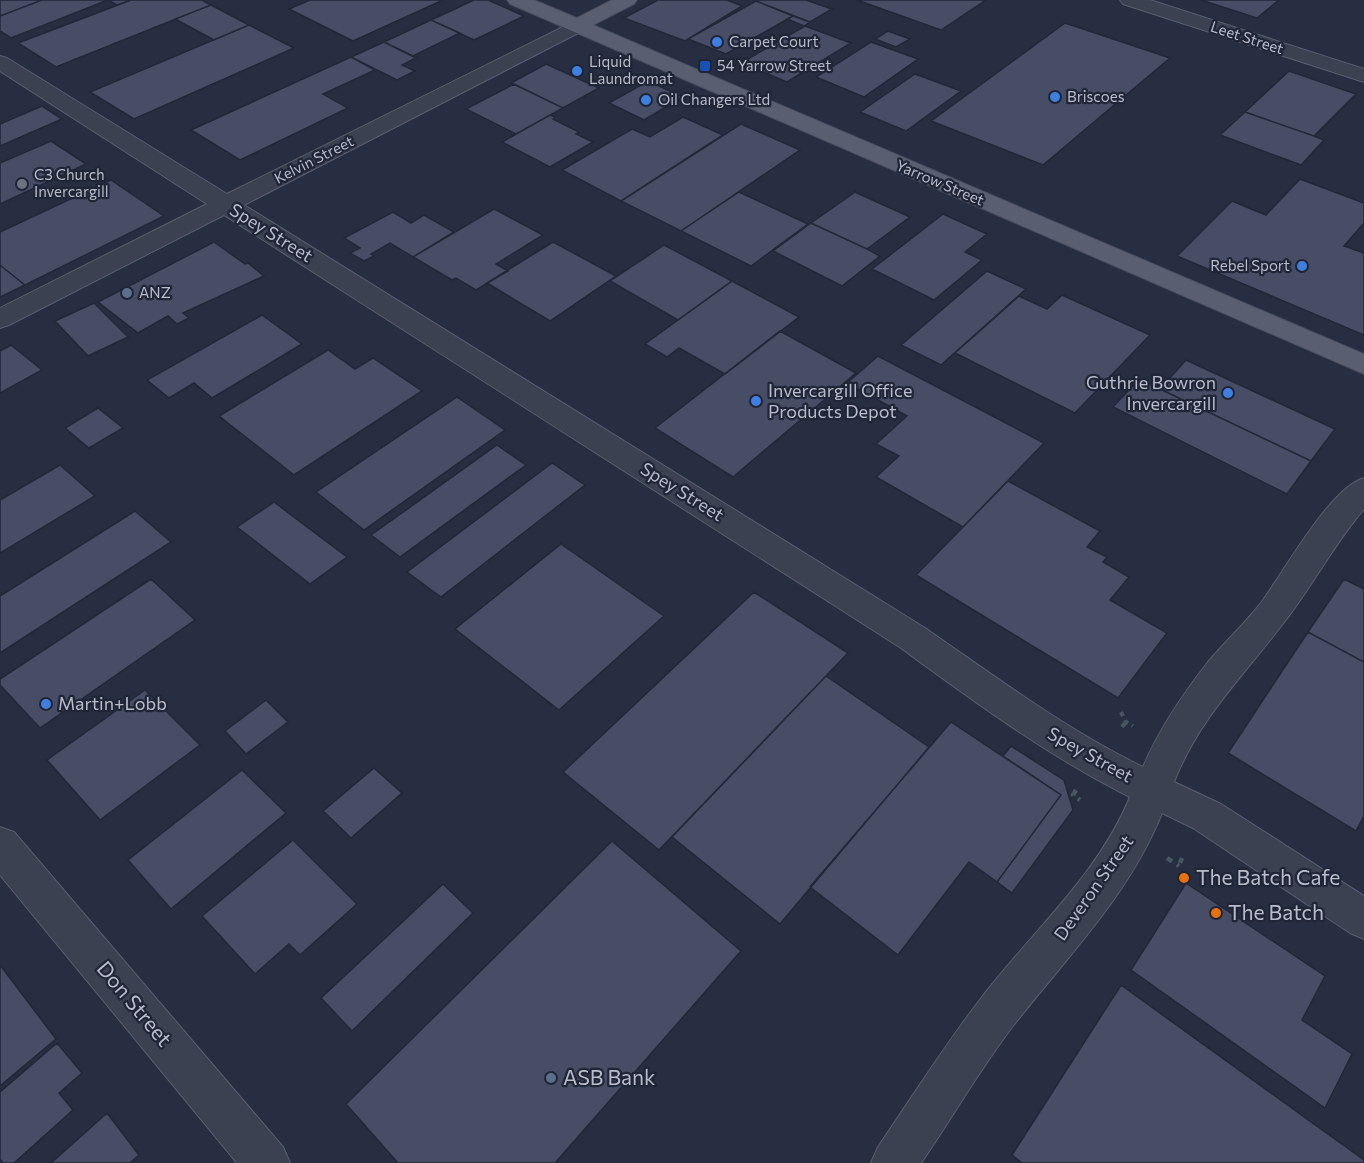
<svg xmlns="http://www.w3.org/2000/svg" width="1364" height="1163" font-family="Commissioner,sans-serif">
  <style>
    .building { fill: #464d64; stroke: #222739; stroke-width: 1.5 }
    .lines { fill: none; stroke-linecap: round; stroke-linejoin: round }
    .minor-casing { stroke: #595e6f; stroke-width: 2 }
    .major-casing { stroke: #45495b; stroke-width: 2 }
    .path-far1 { stroke: #47585f; stroke-width: 4; stroke-dasharray: 4.5 4.5; stroke-linecap: butt }
    .path { stroke: #47585f; stroke-width: 4.5; stroke-dasharray: 6 6; stroke-linecap: butt }
    .minor { fill: #3b4151; fill-rule: evenodd }
    .major { fill: #595f71; fill-rule: evenodd }
    .shop-dot { fill: #3f7fe0; stroke: #202537; stroke-width: 2 }
    .transit-dot { fill: #1a4fb4; stroke: #202537; stroke-width: 2 }
    .worship-dot { fill: #6b7280; stroke: #202537; stroke-width: 2 }
    .service-dot { fill: #5c6f8a; stroke: #202537; stroke-width: 2 }
    .food-dot { fill: #e8710a; stroke: #202537; stroke-width: 2 }
    .labels { text-anchor: middle; stroke-width: 4.5; stroke-linejoin: round; paint-order: stroke }
    .far-street-label { font-size: 15px; fill: #b8bccb; stroke: #202537 }
    .far-poi-label { font-size: 15px; fill: #b8bccb; stroke: #202537; text-anchor: start }
    .street-label { font-size: 18px; fill: #b8bccb; stroke: #202537 }
    .poi-label { font-size: 18px; fill: #b8bccb; stroke: #202537; text-anchor: start }
    .near-poi-label { font-size: 21px; fill: #b8bccb; stroke: #202537; text-anchor: start }
    .near-street-label { font-size: 21px; fill: #b8bccb; stroke: #202537 }
  </style>
  <rect width="100%" height="100%" fill="#272e42"/>
  <path class="building" d="M0 0H42L0 16Z
    M42 0H131L117 5 108 0 11 38 0 31V16Z
    M131 0H202L211 5 56 67 18 43Z
    M310 0H443L353 41 289 9Z
    M474 0H488L524 16 474 40 431 20Z
    M658 0H727L742 6 685 41 624 18Z
    M758 0H806L832 9 810 22 756 1Z
    M857 0H986L941 30Z
    M1201 0H1279L1257 18Z
    M756 1 793 16 726 54 688 39Z
    M211 5 249 25 214 40 175 19Z
    M793 16 810 22 804 26 787 19Z
    M431 20 460 33 413 56 384 42Z
    M1065 23 1170 58 1043 165 931 121Z
    M249 25 294 48 134 119 90 92Z
    M805 26 851 43 787 82 741 63Z
    M888 31 910 39 896 47 875 39Z
    M384 42 416 58 402 65 415 71 397 80 351 57Z
    M871 42 918 59 864 97 816 77Z
    M351 57 375 70 323 94 348 108 240 160 191 130Z
    M546 64 599 88 563 108 511 83Z
    M1289 71 1356 94 1314 136 1245 112Z
    M915 74 961 91 906 131 860 112Z
    M648 81 683 97 644 120 609 103Z
    M514 84 563 108 516 134 466 109Z
    M42 106 62 119 0 146V124Z
    M1245 112 1314 136 1324 140 1301 165 1220 135Z
    M550 115 555 117 553 119 579 132 576 134 593 142 550 167 502 142Z
    M683 117 723 135 621 201 562 170 632 129 650 137Z
    M741 124 800 150 681 231 621 201Z
    M51 141 86 164 0 204V163Z
    M1300 179 1364 203V223L1344 246 1364 253V335L1177 256 1232 201 1266 215Z
    M111 180 164 216 25 285 0 265V232Z
    M739 192 808 224 751 266 681 231Z
    M855 192 910 217 867 249 811 223Z
    M494 209 543 235 496 264 508 271 476 290 456 278 452 280 413 257Z
    M393 212 411 223 424 215 454 232 413 257 390 243 371 254 374 256 364 261 350 253 360 248 344 238Z
    M943 214 987 234 965 252 982 260 934 300 872 269Z
    M811 223 867 249 880 256 842 286 773 251Z
    M214 242 245 264 248 263 264 276 183 313 189 318 177 324 168 316 138 333 98 302Z
    M553 242 616 276 550 321 487 283Z
    M664 245 732 281 678 320 610 281Z
    M0 265 25 285 0 297Z
    M987 271 1026 289 941 365 901 345Z
    M732 281 799 317 725 374 679 348 667 357 645 344Z
    M1062 295 1150 335 1075 413 955 353 1019 296 1047 309Z
    M94 303 128 337 88 356 55 321Z
    M262 315 302 344 212 398 194 383 169 398 147 380Z
    M780 331 856 373 733 477 655 428Z
    M11 345 42 370 0 393V351Z
    M328 350 355 369 373 358 422 391 294 475 219 416Z
    M878 356 1044 443 963 527 876 477 899 456 876 444 907 416 847 383Z
    M1186 360 1335 429 1311 461 1160 389Z
    M1139 379 1160 389 1311 461 1287 494 1113 407Z
    M457 397 505 430 364 530 316 492Z
    M98 408 123 428 89 448 65 428Z
    M497 445 526 465 400 557 371 535Z
    M552 463 585 485 441 597 407 572Z
    M60 465 95 496 0 553V500Z
    M1008 481 1100 531 1087 547 1107 557 1103 562 1129 577 1110 600 1167 633 1118 698 916 575Z
    M274 502 347 557 310 584 237 527Z
    M135 511 171 542 0 653V596Z
    M561 544 664 616 559 710 455 629Z
    M151 579 195 620 40 728 0 685V679Z
    M1344 579 1364 589V662L1308 632Z
    M754 592 848 653 659 850 563 772Z
    M1308 632 1364 662V816L1356 831 1228 753Z
    M826 676 929 747 780 924 672 837Z
    M145 690 200 745 100 820 47 760Z
    M266 700 288 722 246 754 225 731Z
    M951 722 1061 795 997 882 969 862 898 955 810 887Z
    M1011 746 1064 780 1073 810 1012 893 997 882 1061 795 1003 756Z
    M374 768 402 793 351 838 323 811Z
    M242 770 286 813 171 909 128 860Z
    M293 840 357 904 300 955 289 944 255 974 202 916Z
    M612 841 741 951 555 1163H398L346 1104Z
    M1186 883 1325 976 1302 1020 1352 1054 1325 1108 1131 970Z
    M443 884 473 913 352 1031 321 998Z
    M0 965 56 1039 0 1086Z
    M1121 985 1364 1160V1163H1022L1012 1155Z
    M57 1043 82 1073 59 1093 73 1110 14 1163H3L0 1159V1092Z
    M107 1113 139 1155 130 1163H51Z"/>
  <g class="lines">
    <defs>
      <path id="minor" d="M1120 0H1150L1364 69V82L1123 4Z
        M577 20 584 22 587 26 584 30 244 205 925 628C996 677 1065 729 1143 767 1159 729 1183 694 1208 662 1226 640 1247 622 1263 600 1285 570 1330 488 1364 478V509C1334 544 1313 585 1285 621 1245 674 1199 718 1174 782L1221 804 1364 896V939L1350 933 1193 828 1162 813C1130 894 1066 958 1013 1026 980 1069 952 1118 921 1163H871L878 1147C912 1097 945 1045 982 997 1032 932 1098 875 1130 797 1048 756 975 702 901 648L224 215 9 325 0 328V308L207 204 0 71V56L7 58 227 194Z
        M0 827 14 832 283 1147 290 1163H237L0 875Z"/>
      <path id="major" d="M507 0H534L577 18 612 0H637L634 4 593 25 1364 354V374L570 30 510 4Z"/>
    </defs>
    <use href="#minor" class="minor-casing"/>
    <use href="#major" class="major-casing"/>
    <path class="path-far1" d="M1121 712 1126 722 1133 726
      M1122 727 1126 722"/>
    <path class="path" d="M1076 790 1073 795 1080 800
      M1167 858 1179 866
      M1180 863 1182 858"/>
    <use href="#minor" class="minor"/>
    <use href="#major" class="major"/>
  </g>
  <g class="shop-dot">
    <circle cx="717" cy="42" r="6"/>
    <circle cx="577" cy="71" r="6"/>
    <circle cx="1055" cy="97" r="6"/>
    <circle cx="646" cy="100" r="6"/>
    <circle cx="1302" cy="266" r="6"/>
    <circle cx="1228" cy="393" r="6"/>
    <circle cx="756" cy="401" r="6"/>
    <circle cx="46" cy="704" r="6"/>
  </g>
  <rect class="transit-dot" x="699" y="60" width="12" height="12" rx="3"/>
  <circle class="worship-dot" cx="22" cy="184" r="6"/>
  <g class="service-dot">
    <circle cx="127" cy="293" r="6"/>
    <circle cx="551" cy="1078" r="6"/>
  </g>
  <g class="food-dot">
    <circle cx="1184" cy="878" r="6"/>
    <circle cx="1216" cy="913" r="6"/>
  </g>
  <g class="labels">
    <g class="far-street-label">
      <text transform="translate(1247 38) rotate(18)" y="5">Leet Street</text>
      <text transform="translate(314 160) rotate(-27)" y="5">Kelvin Street</text>
      <text transform="translate(940 183) rotate(23)" y="5">Yarrow Street</text>
    </g>
    <g class="far-poi-label">
      <text x="729" y="47">Carpet Court</text>
      <text x="589" y="67">Liquid<tspan x="589" dy="17">Laundromat</tspan></text>
      <text x="717" y="71">54 Yarrow Street</text>
      <text x="1067" y="102">Briscoes</text>
      <text x="658" y="105">Oil Changers Ltd</text>
      <text x="34" y="180">C3 Church<tspan x="34" dy="17">Invercargill</tspan></text>
      <text x="1290" y="271" text-anchor="end">Rebel Sport</text>
      <text x="139" y="298">ANZ</text>
    </g>
    <g class="street-label">
      <text transform="translate(271 233) rotate(32)" y="6">Spey Street</text>
      <text transform="translate(682 492) rotate(32)" y="6">Spey Street</text>
      <text transform="translate(1090 755) rotate(29)" y="6">Spey Street</text>
      <text transform="translate(1094 888) rotate(-55)" y="6">Deveron Street</text>
    </g>
    <g class="poi-label">
      <text x="1216" y="389" text-anchor="end">Guthrie Bowron<tspan x="1216" dy="21">Invercargill</tspan></text>
      <text x="768" y="397">Invercargill Office<tspan x="768" dy="21">Products Depot</tspan></text>
      <text x="58" y="710">Martin+Lobb</text>
    </g>
    <g class="near-poi-label">
      <text x="1196" y="885">The Batch Cafe</text>
      <text x="1228" y="920">The Batch</text>
      <text x="563" y="1085">ASB Bank</text>
    </g>
    <g class="near-street-label">
      <text transform="translate(134 1004) rotate(50)" y="7">Don Street</text>
    </g>
  </g>
</svg>
